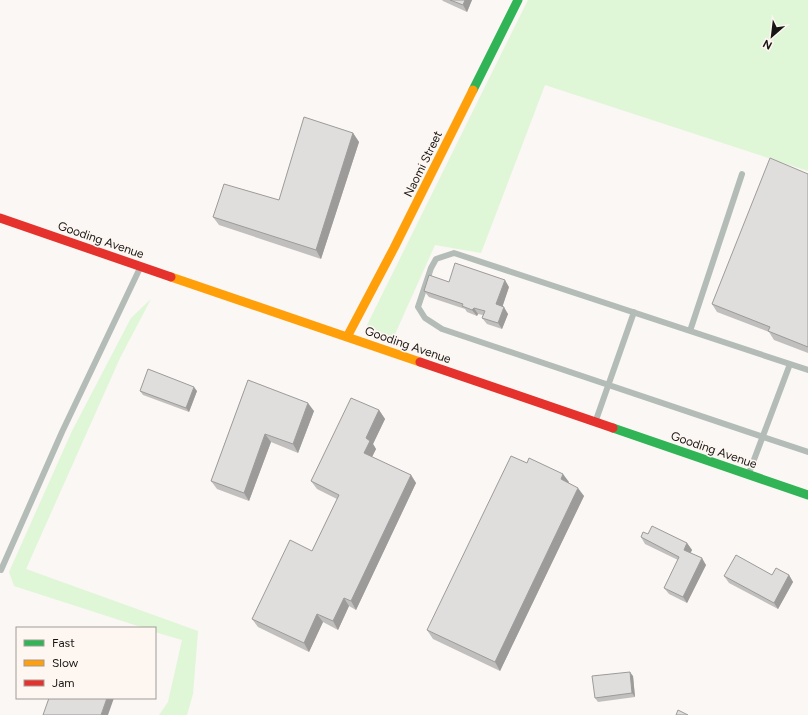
<svg xmlns="http://www.w3.org/2000/svg" width="808" height="715" font-family="Figtree,sans-serif">
  <style>
    .green { fill: #dff6d7 }
    .lines { fill: none; stroke-linecap: round; stroke-linejoin: round }
    .lane { stroke: #b4bcb8; stroke-width: 6 }
    .fast { stroke: #30b455; stroke-width: 9 }
    .slow { stroke: #ff9f0a; stroke-width: 9 }
    .jam { stroke: #e5322d; stroke-width: 9 }
    .wall { fill: #c1bfbd }
    .shaded-wall { fill: #9d9b9a }
    .building { fill: #e0dedc; stroke: #9d9b9a }
    .labels { text-anchor: middle; stroke-width: 3.5; stroke-linejoin: round; paint-order: stroke }
    .street-label { font-size: 12px; fill: #181614; stroke: #fdf6f1 }
  </style>
  <rect width="100%" height="100%" fill="#faf7f4"/>
  <path class="green" d="M528 0H808V171L545 85 481 253 435 245 391 343 367 325Z
    M151 299 120 358 26 569 198 631 193 694 187 715H159L168 702 182 640 155 632V628H144L14 586 9 572 72 431 131 318Z"/>
  <g class="lines">
    <path class="lane" d="M690 331 742 174
      M808 370 454 253 436 259 431 268 418 307 425 318 442 329 808 452
      M596 420 634 312
      M749 473 790 364
      M1 570 62 432 140 268"/>
    <path class="fast" d="M473 90 518 0
      M613 428 808 495"/>
    <path class="slow" d="M171 277 420 362
      M347 337 394 248 473 90"/>
    <path class="jam" d="M0 218 171 277
      M420 362 613 428"/>
  </g>
  <path class="wall" d="M442 0H472L467 12 443 1Z
    M353 133 359 142 321 259 219 225 213 217 279 200Z
    M808 174V353L774 340 769 332 717 312 712 304Z
    M509 287 502 307 508 314 502 329 487 324 482 318 483 315 478 314 477 316 467 312 465 309 429 297 424 291Z
    M248 380 314 411 298 453 271 442 249 501 217 489 211 481Z
    M140 391H197L189 412 143 395Z
    M379 410 385 419 373 444 376 449 372 457 411 475 416 483 356 610 349 606 338 630 323 622 309 652 258 627 252 619 312 551 337 499 317 489 311 481Z
    M569 482V483L584 496 500 671 433 639 427 630Z
    M648 534 687 543 692 550 690 553 706 565 687 603 669 594 664 588 678 560 645 544 641 537Z
    M772 575H789L793 582 778 609 729 583 724 576Z
    M633 676 635 697 598 702 595 698Z"/>
  <path class="shaded-wall" d="M465 0H472L467 12 463 5Z
    M353 133 359 142 321 259 316 250Z
    M505 280 509 287 501 311 496 304Z
    M504 307 508 314 502 329 498 323Z
    M474 308 478 314 477 316 472 310Z
    M194 387 197 391 189 412 186 408Z
    M308 403 314 411 298 453 293 444Z
    M379 410 385 419 373 444 376 449 370 461 364 453 366 438Z
    M265 434 271 442 249 501 244 493Z
    M563 474 569 482 567 488 561 479Z
    M411 475 416 483 356 610 351 601Z
    M578 488 584 496 500 671 495 662Z
    M687 543 692 550 689 556 684 550Z
    M702 558 706 565 687 603 683 597Z
    M789 575 793 582 778 609 774 603Z
    M344 598 349 606 338 630 333 621Z
    M317 614 323 622 309 652 304 643Z
    M630 672 633 676 635 697 632 693Z
    M107 698H114L108 715H101Z"/>
  <path class="building" d="M450 0H465L463 5Z
    M304 117 353 133 316 250 213 217 224 184 279 200Z
    M770 158 808 174V347L768 331 770 327 712 304Z
    M455 263 505 280 496 304 504 307 498 323 482 318 485 311 474 308 472 310 462 306 463 304 424 291 429 275 449 282Z
    M148 369 194 387 186 408 140 391Z
    M248 380 308 403 293 444 265 434 244 493 211 481Z
    M351 398 379 410 366 438 370 441 364 453 411 475 351 601 344 598 333 621 317 614 304 643 252 619 290 540 312 551 339 495 311 481Z
    M511 456 527 463 529 458 563 474 561 479 578 488 495 662 427 630Z
    M652 526 687 543 684 550 702 558 683 597 664 588 679 557 641 537 643 532 648 534Z
    M736 555 772 575 776 568 789 575 774 603 724 576Z
    M630 672 632 693 595 698 592 676Z
    M49 698H107L101 715H43Z
    M678 710 688 715H676Z"/>
  <g class="labels">
    <g class="street-label">
      <text transform="translate(423 164) rotate(-64)" y="4">Naomi Street</text>
      <text transform="translate(101 240) rotate(19)" y="4">Gooding Avenue</text>
      <text transform="translate(408 345) rotate(19)" y="4">Gooding Avenue</text>
      <text transform="translate(714 450) rotate(19)" y="4">Gooding Avenue</text>
    </g>
  </g>
  <rect x="16" y="627" width="140" height="72" fill="#fdf6f1" stroke="#a19c99"/>
  <rect x="24" y="640" width="20" height="6" fill="#30b455" stroke="#a19c99"/>
  <text x="52" y="647" font-size="12" fill="#181614">Fast</text>
  <rect x="24" y="660" width="20" height="6" fill="#ff9f0a" stroke="#a19c99"/>
  <text x="52" y="667" font-size="12" fill="#181614">Slow</text>
  <rect x="24" y="680" width="20" height="6" fill="#e5322d" stroke="#a19c99"/>
  <text x="52" y="687" font-size="12" fill="#181614">Jam</text>
  <g transform="translate(772 36) rotate(208)" stroke="#fdf6f1" stroke-width="3" paint-order="stroke">
  <path d="M0-3L7 15L0 10L-7 15Z" fill="#181614"/>
  <text y="-6" font-size="11" font-weight="bold" text-anchor="middle" fill="#181614">N</text>
  </g>
</svg>
